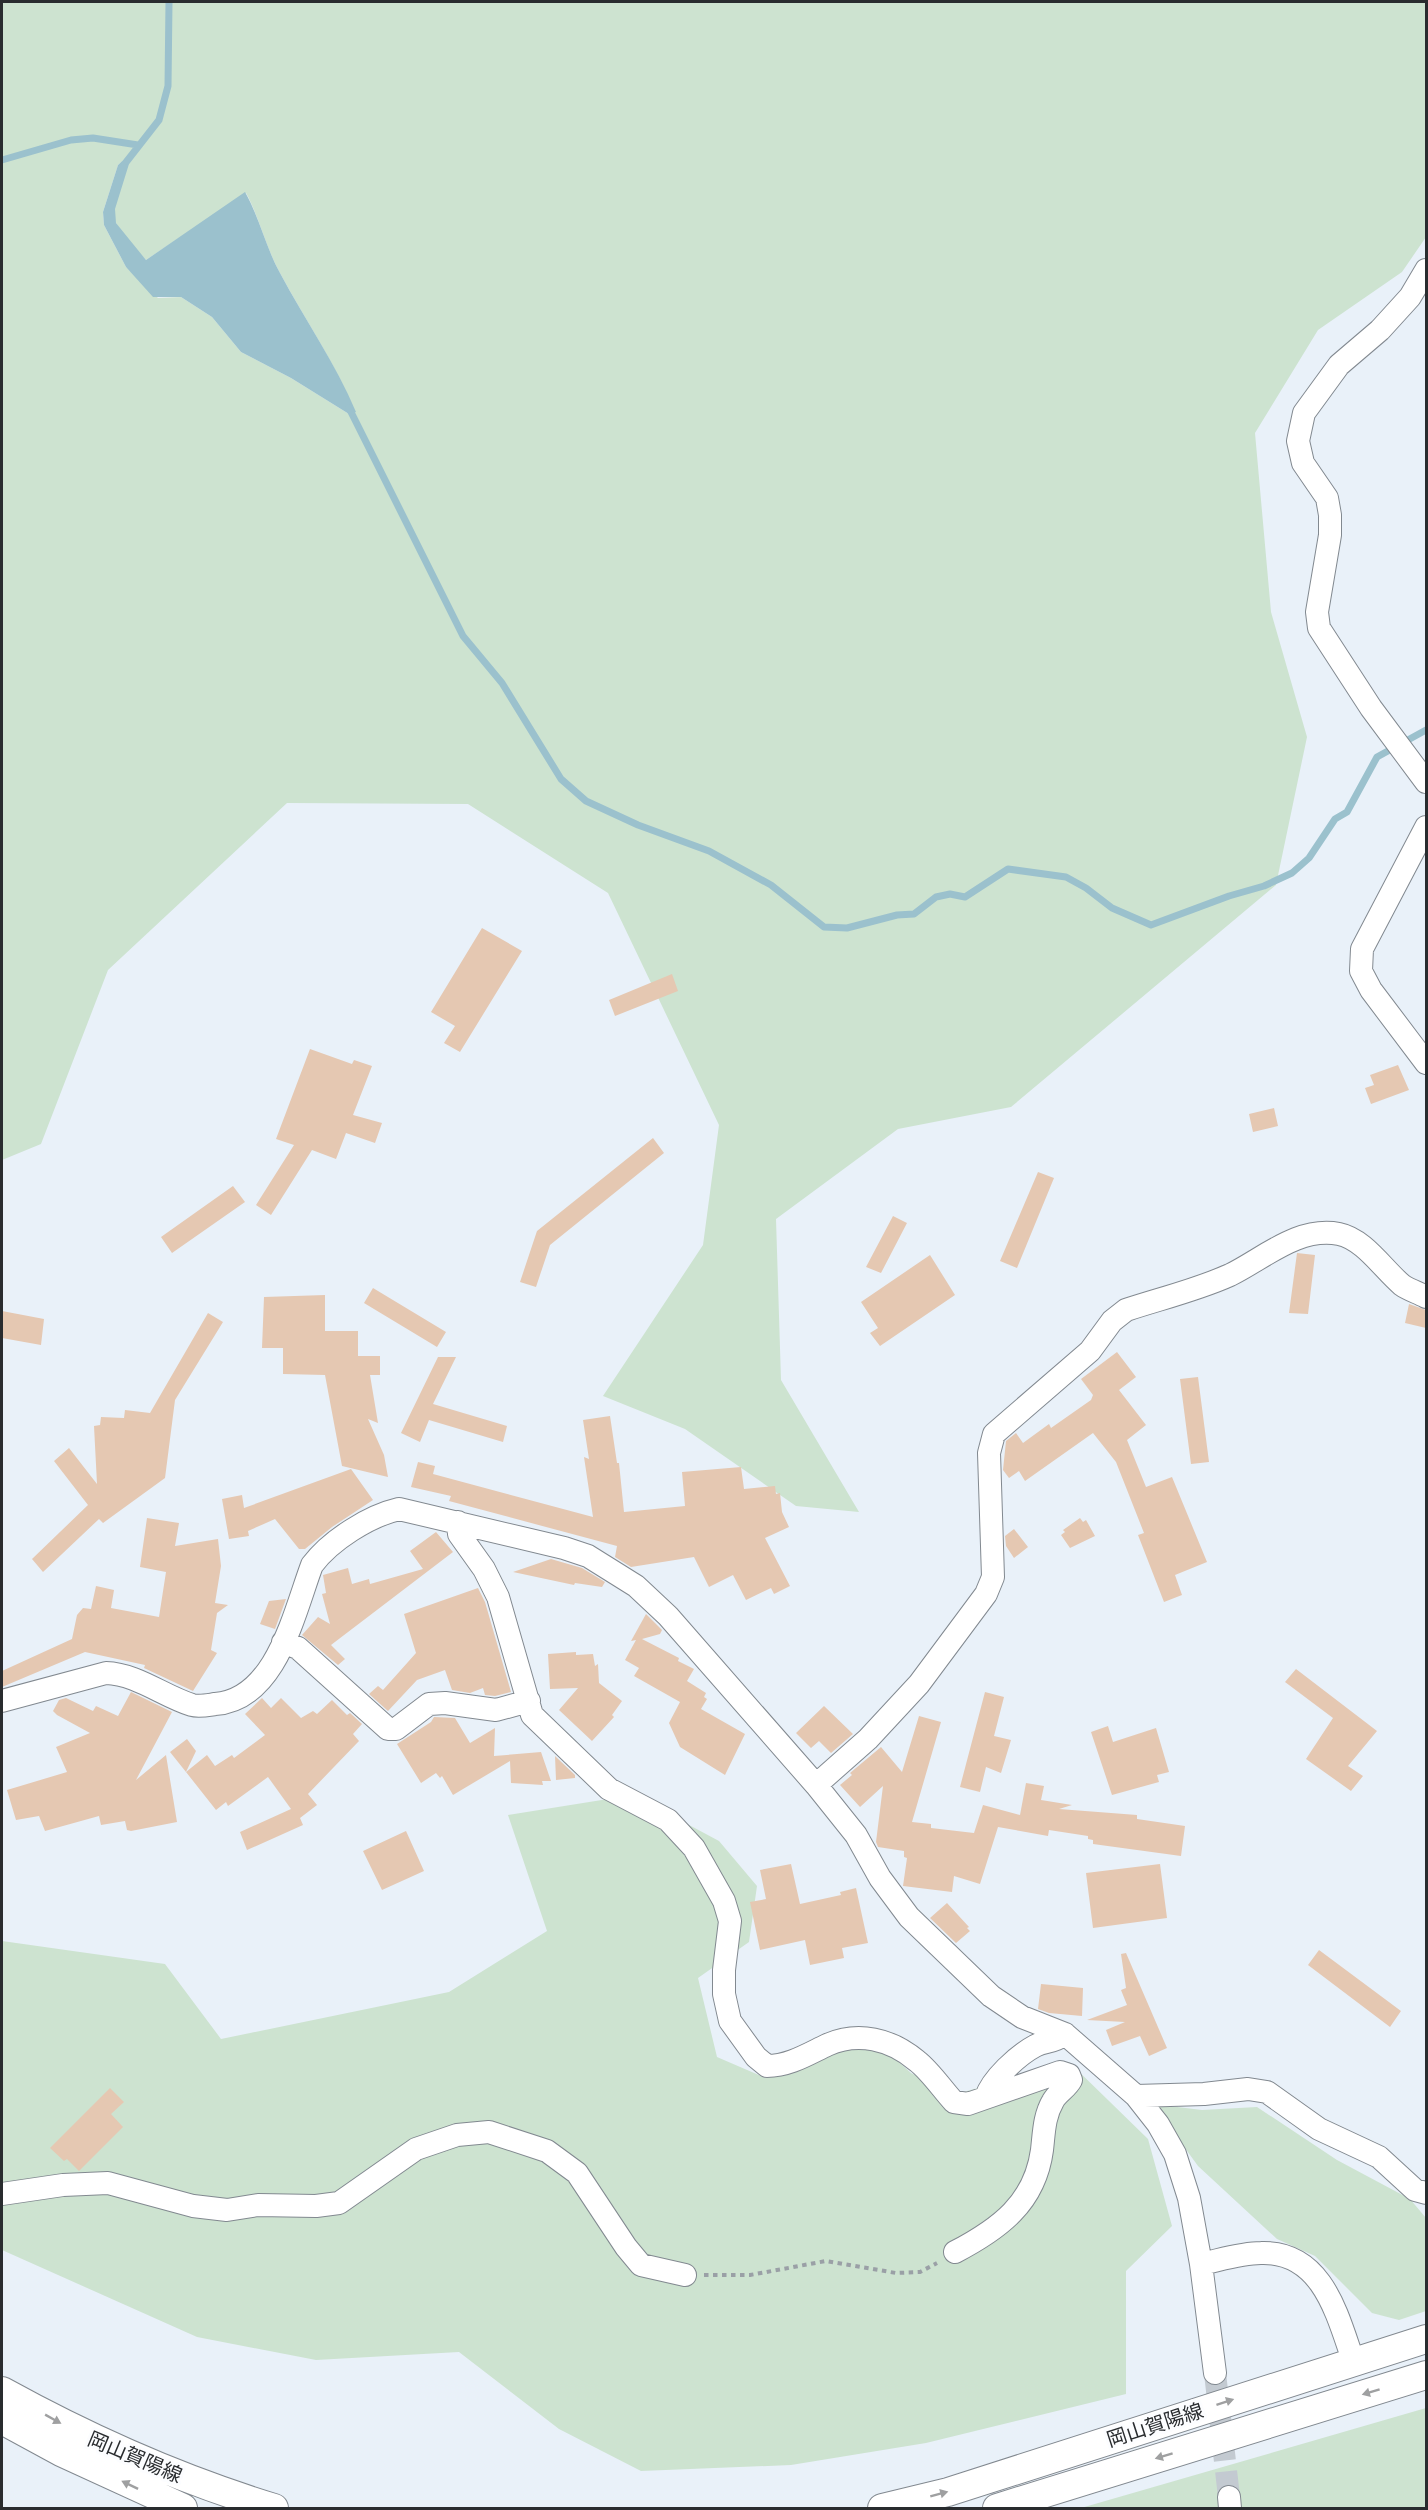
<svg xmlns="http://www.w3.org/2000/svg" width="1428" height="2510" font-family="Montserrat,'Noto Sans JP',sans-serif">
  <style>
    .green { fill: #cde3d0; fill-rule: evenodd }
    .water { fill: #9bc1cd }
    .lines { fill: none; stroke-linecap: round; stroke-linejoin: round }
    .stream { stroke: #9bc1cd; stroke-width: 7 }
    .building { fill: #e5c8b2 }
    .minor-tunnel { stroke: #c3cad1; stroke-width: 22; stroke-dasharray: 22 11; stroke-linecap: butt }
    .minor-casing { stroke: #828990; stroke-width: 24 }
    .major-casing { stroke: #828990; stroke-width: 30 }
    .path { stroke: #9aa0a6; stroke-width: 4; stroke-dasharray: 4.5 4.5; stroke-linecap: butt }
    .minor { stroke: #fff; stroke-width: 22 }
    .major { stroke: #fff; stroke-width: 28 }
    .oneway { fill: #9fa0a1 }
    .labels { text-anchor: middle; stroke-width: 6; stroke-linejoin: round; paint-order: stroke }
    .street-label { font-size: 20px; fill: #292c2f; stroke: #fcfdff }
  </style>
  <rect width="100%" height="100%" fill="#e9f1f9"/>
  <path class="green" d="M2 2H1426V237L1402 272 1318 330 1255 433 1271 612 1307 737 1276 885 1011 1107 898 1129 776 1219 781 1380 859 1512 796 1506 685 1429 603 1396 703 1245 719 1125 608 893 468 804 287 803 108 970 41 1144 2 1160ZM132 153C126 168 109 208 116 223 118 229 140 254 146 260L246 193C260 219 266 248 280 273 305 320 335 362 355 412L349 414 291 378 241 352 212 317 181 297 158 298 126 267 104 225 103 212 118 165Z
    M633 1795 719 1841 757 1886 749 1942 698 1978 717 2057 766 2078 827 2044 881 2046 911 2073 953 2095 1069 2062 1148 2139 1172 2226 1126 2271V2394L926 2443 791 2465 641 2471 559 2429 459 2352 316 2360 197 2337 2 2250V1941L165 1964 221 2039 449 1992 547 1931 508 1815Z
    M1153 2104 1202 2110 1257 2107 1337 2160 1410 2199 1426 2218V2311L1399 2320 1372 2313 1315 2256 1277 2239 1198 2166Z
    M1426 2408V2508H1081Z"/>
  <path class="water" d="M133 151 115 209 116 223 146 260 245 192C260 219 266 248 280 273 305 320 335 362 356 412L349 414 291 378 241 352 212 317 181 297H153L126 267 104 225 103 212 118 165Z"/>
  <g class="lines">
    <path class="stream" d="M2 160 71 140 93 138 138 145
      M127 161 159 120 168 86 169 2
      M349 408 463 636 502 683 561 779 586 801 638 825 709 851 771 885 824 927 847 928 897 915 914 914 936 897 950 894 965 897 1008 869 1066 877 1086 888 1112 908 1151 925 1229 896 1264 886 1292 873 1309 858 1335 819 1347 812 1377 757 1426 730"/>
  </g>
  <path class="building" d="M482 928 522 951 460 1052 444 1043 455 1026 431 1012Z
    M672 974 678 991 615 1016 609 1000Z
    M310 1049 352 1064 354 1060 372 1066 353 1115 382 1123 375 1143 346 1133 336 1159 312 1150 271 1215 256 1205 294 1145 276 1139Z
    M1398 1065 1409 1090 1371 1104 1365 1088 1374 1085 1370 1075Z
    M1274 1108 1278 1126 1253 1132 1249 1114Z
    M653 1138 664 1153 550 1245 536 1287 520 1282 537 1231Z
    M1038 1172 1054 1178 1017 1268 1000 1261Z
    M233 1186 245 1202 172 1253 161 1237Z
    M893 1216 907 1223 881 1273 866 1267Z
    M1297 1253 1315 1255 1308 1314 1289 1313Z
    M930 1255 955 1295 880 1346 870 1333 878 1328 861 1302Z
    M373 1288 446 1332 437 1347 364 1303Z
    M325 1295V1331H358V1356H380V1375H370L378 1423 368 1419 384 1455 388 1477 342 1466 325 1375 283 1374V1348H262L264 1297Z
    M1409 1304 1426 1310V1328L1405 1323Z
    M2 1311 44 1319 41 1345 2 1338Z
    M208 1313 223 1322 175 1400 165 1478 103 1523 99 1519 43 1572 32 1559 88 1505 54 1461 69 1448 97 1484 94 1426 100 1425 101 1417 124 1418 125 1410 150 1413Z
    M1117 1352 1136 1377 1119 1390 1146 1425 1127 1440 1146 1487 1172 1477 1207 1562 1175 1575 1182 1595 1164 1602 1138 1535 1144 1533 1116 1462 1093 1433 1025 1481 1019 1471 1009 1478 1003 1470 1006 1441 1016 1433 1023 1443 1049 1424 1051 1428 1091 1400 1093 1395 1081 1379Z
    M438 1357H456L433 1404 507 1426 503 1442 429 1420 420 1442 401 1433Z
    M1198 1377 1209 1462 1191 1464 1180 1379Z
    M610 1416 617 1463H619L624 1512 685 1506 682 1472 741 1467 744 1489 775 1486 776 1494 780 1493 782 1512 789 1527 765 1538 790 1586 774 1594 771 1588 746 1600 733 1575 709 1587 694 1557 631 1567 615 1557 617 1546 449 1501 451 1496 411 1487 418 1462 435 1466 433 1474 593 1517 584 1457 589 1459 583 1420Z
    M351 1469 373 1500 332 1527 305 1549H299L275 1519 248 1531 249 1536 229 1539 222 1499 242 1495 244 1508Z
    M147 1518 179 1523 175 1546 218 1539 221 1566 215 1603 228 1605 217 1613 211 1650 217 1653 193 1691 144 1668 145 1665 85 1652 2 1687V1671L72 1639 77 1615 83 1608 91 1609 96 1586 114 1590 111 1608 159 1617 166 1572 140 1567Z
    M1080 1518 1083 1522 1086 1520 1095 1536 1070 1548 1061 1535 1065 1532 1063 1530Z
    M1014 1529 1028 1547 1014 1558 1006 1546 1005 1536Z
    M436 1532 453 1552 331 1645 345 1659 338 1665 302 1635 318 1617 330 1624 322 1594 326 1593 323 1575 348 1568 352 1584 369 1579 370 1584 423 1569 410 1551Z
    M551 1559 582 1568 605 1582 602 1587 575 1583 574 1585 513 1572Z
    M478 1588 485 1602 511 1692 495 1696 485 1695 483 1688 470 1693 452 1690 445 1670 417 1680 388 1711 369 1694 378 1686 383 1690 416 1653 404 1614Z
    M286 1599 275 1629 260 1624 269 1601Z
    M646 1614 662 1630 660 1634 642 1639 679 1658 678 1661 694 1669 687 1681 706 1693 704 1697 707 1699 701 1709 745 1734 725 1775 680 1747 669 1723 680 1702 634 1676 639 1668 625 1660 636 1640 631 1641Z
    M576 1652V1655L593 1654 595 1666 598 1664 599 1683 622 1701 612 1715 614 1717 592 1741 559 1710 578 1688 550 1689 548 1654Z
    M1296 1669 1377 1731 1348 1766 1363 1776 1351 1791 1306 1759 1333 1718 1285 1682Z
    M131 1692 172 1712 136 1780 166 1755 177 1822 131 1831 127 1830 125 1821 101 1825 99 1816 45 1831 39 1816 16 1820 7 1790 67 1772 56 1747 90 1733 57 1715 53 1711 59 1700 66 1698 93 1711 96 1706 118 1716Z
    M985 1692 1004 1697 994 1736 1011 1740 1001 1773 986 1767 980 1792 960 1787Z
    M262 1698 271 1708 281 1698 301 1718 313 1711 317 1714 332 1700 347 1715 350 1713 362 1724 353 1734 359 1741 308 1794 317 1805 300 1818 303 1825 247 1850 240 1832 291 1809 268 1777 228 1806 226 1802 216 1810 186 1772 207 1755 215 1766 232 1755 234 1758 265 1735 245 1714Z
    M824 1706 853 1734 831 1753 819 1741 811 1748 796 1733Z
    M919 1716 941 1722 912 1822 931 1824V1828L974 1833 983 1805 1020 1815 1026 1783 1044 1786 1041 1800 1072 1805 1059 1809 1137 1815V1819L1185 1826 1181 1856 1093 1844V1840L1088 1839V1836L1049 1830 1048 1836 998 1827 980 1884 954 1876 952 1892 903 1886 907 1858 904 1857V1851L878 1847 876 1842 883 1786 860 1807 840 1785 852 1775 850 1773 881 1747 902 1772Z
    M434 1717 455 1718 470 1743 495 1728 494 1756 541 1752 551 1781H542L543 1785 511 1783 510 1761 453 1795 442 1776 440 1778 436 1773 421 1783 397 1744 431 1722Z
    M1108 1726 1113 1742 1156 1728 1169 1772 1157 1775 1159 1782 1112 1795 1091 1732Z
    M187 1739 196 1751 186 1772 170 1752Z
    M555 1756 575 1775V1778L556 1780Z
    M406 1831 424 1871 382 1890 363 1851Z
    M791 1864 800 1904 841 1895 840 1892 856 1888 868 1943 842 1948 844 1958 810 1965 805 1940 760 1950 750 1902 766 1899 760 1870Z
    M1160 1864 1167 1918 1093 1928 1086 1873Z
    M947 1903 969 1927 967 1928 970 1931 956 1943 930 1918Z
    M1319 1950 1401 2011 1390 2027 1308 1965Z
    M1126 1953 1167 2048 1149 2056 1140 2036 1112 2046 1106 2030 1125 2022 1087 2020 1127 2005 1121 1990 1126 1988 1121 1954Z
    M1041 1984 1083 1988 1082 2016 1049 2013 1038 2009Z
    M110 2088 124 2102 111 2114 123 2127 79 2171 67 2159 64 2161 50 2148Z"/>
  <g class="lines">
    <path class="minor-tunnel" d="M1215 2373 1229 2497"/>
    <defs>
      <path id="minor" d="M1426 270 1410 297 1380 330 1339 365 1304 413 1298 441 1303 463 1327 498 1330 515V535L1317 612 1319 628 1371 708 1426 782
        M1426 827 1362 949 1361 971 1371 990 1426 1063
        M458 1522 459 1534 484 1569 498 1597 532 1715 609 1789 668 1820 694 1848 724 1901 730 1921 724 1970V1994L730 2021 756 2057 767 2066C789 2066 808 2054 827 2045 858 2031 891 2039 917 2061 930 2071 942 2089 954 2102L968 2104 1060 2072 1069 2075 1071 2080C1067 2088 1057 2093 1053 2101 1044 2116 1044 2133 1042 2150 1035 2203 999 2229 955 2252
        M283 1642 298 1648 388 1729H396L429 1704 445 1703 496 1710 529 1701
        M2 1701 106 1673C137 1674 163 1696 192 1705 199 1707 208 1705 215 1704 276 1700 294 1613 312 1565 331 1540 369 1516 399 1509L564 1548 588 1556 636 1586 668 1616 816 1785 856 1835 880 1878 909 1917 991 1996 1022 2017 1065 2034 1136 2096 1158 2124 1175 2154 1189 2198 1201 2264 1215 2373
        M816 1785 868 1739 919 1684 986 1594 993 1577 989 1453 994 1434 1090 1351 1112 1321 1126 1310C1159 1299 1197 1290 1230 1275 1263 1259 1298 1226 1339 1234 1364 1239 1383 1269 1402 1285 1409 1290 1419 1293 1426 1297
        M1136 2096 1204 2094 1248 2089 1267 2092 1319 2129 1379 2157 1415 2190 1426 2193
        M986 2097C992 2079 1018 2055 1035 2046 1045 2040 1052 2044 1065 2034
        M2 2194 63 2185 108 2183 193 2206 227 2210 258 2205 316 2206 339 2203 416 2149 457 2135 489 2132 547 2151 577 2173 626 2247 641 2265 685 2275
        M1201 2264C1220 2260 1241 2253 1261 2253 1322 2251 1337 2314 1353 2360
        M1229 2497 1230 2508"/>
      <path id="major" d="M2 2391C89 2439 179 2479 274 2508
        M2 2420 61 2452 183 2508
        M882 2508 948 2492 1426 2339
        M997 2508 1426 2375"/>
    </defs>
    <use href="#minor" class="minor-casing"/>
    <use href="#major" class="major-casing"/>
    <path class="path" d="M704 2275H750L826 2261 896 2273 920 2272 937 2263"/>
    <use href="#minor" class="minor"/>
    <use href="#major" class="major"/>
  </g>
  <defs><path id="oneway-solid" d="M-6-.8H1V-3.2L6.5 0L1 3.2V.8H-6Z" transform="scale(1.5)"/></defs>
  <g class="oneway">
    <use href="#oneway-solid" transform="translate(1371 2392) rotate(163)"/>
    <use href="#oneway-solid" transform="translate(1225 2402) rotate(-18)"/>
    <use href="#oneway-solid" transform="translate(53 2419) rotate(29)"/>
    <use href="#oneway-solid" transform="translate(1164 2456) rotate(163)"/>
    <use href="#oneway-solid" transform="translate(130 2485) rotate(-154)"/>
    <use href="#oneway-solid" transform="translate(939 2494) rotate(-15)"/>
  </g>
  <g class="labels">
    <g class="street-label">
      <text transform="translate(1155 2425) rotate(-18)" y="7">岡山賀陽線</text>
      <text transform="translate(135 2457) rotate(23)" y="7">岡山賀陽線</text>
    </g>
  </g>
  <rect width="1428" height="2510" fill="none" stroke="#292c2f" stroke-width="6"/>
</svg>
